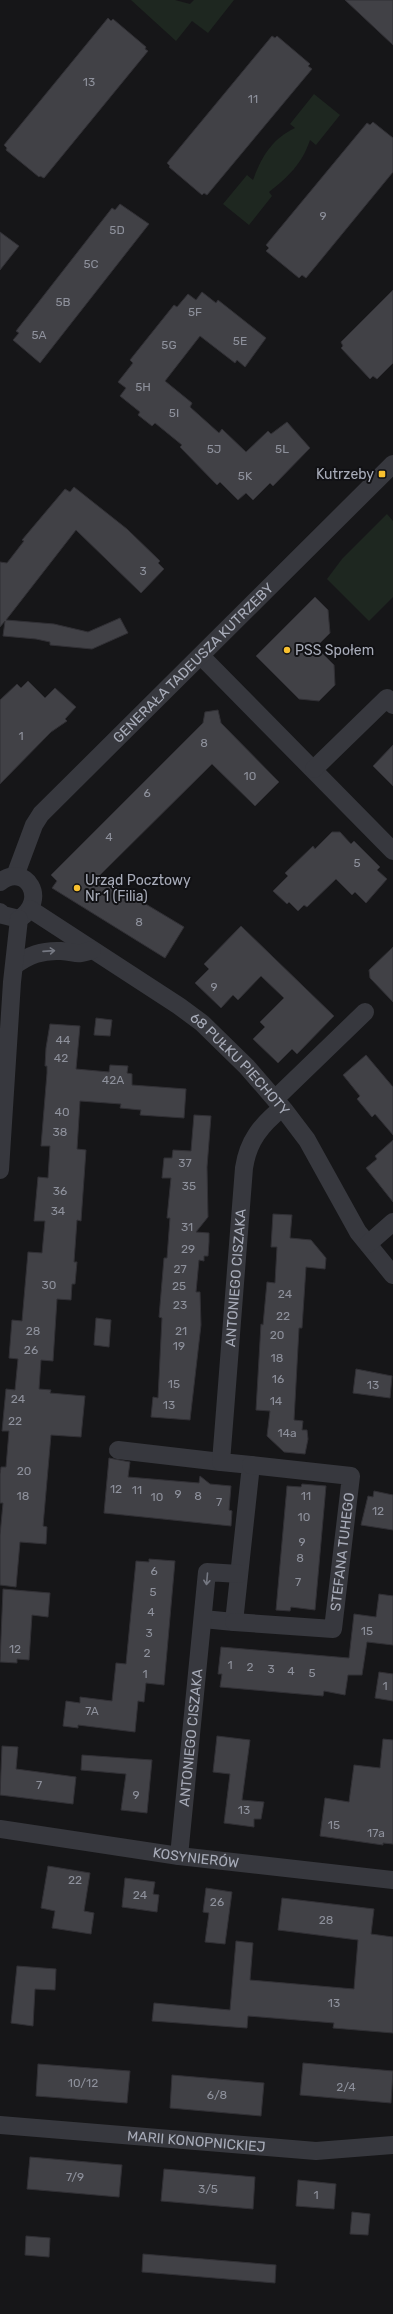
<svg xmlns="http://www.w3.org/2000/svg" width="393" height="2314" font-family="Rubik,sans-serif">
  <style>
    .green { fill: #1e2720 }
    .building { fill: #414146; stroke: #313035 }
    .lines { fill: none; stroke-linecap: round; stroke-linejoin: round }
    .minor { stroke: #37383e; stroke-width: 18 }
    .oneway { stroke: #757882 }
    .poi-dot { fill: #f8c02f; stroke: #111114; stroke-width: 1.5 }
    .labels { text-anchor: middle; stroke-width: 4; stroke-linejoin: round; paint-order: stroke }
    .number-label { font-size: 12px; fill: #8e919c }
    .poi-label { font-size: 14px; fill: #a8acb9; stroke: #111114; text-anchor: start }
    .street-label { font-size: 14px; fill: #a8acb9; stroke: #111114 }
  </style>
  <rect width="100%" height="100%" fill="#161618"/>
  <path class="green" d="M131 0H175L190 4 194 0H234L208 33 192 21 176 41Z
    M314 94 340 115 316 145 310 140C302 164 288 177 269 192L272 196 249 225 223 204 247 175 253 180C262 156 272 139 295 128L290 124Z
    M387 514 393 521V597L369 621 327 579 342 559Z"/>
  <path class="building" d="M345 0H393V45Z
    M108 18 111 21 113 19 146 47 145 49 148 51 44 178 40 176 39 177 6 150 7 148 4 145Z
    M272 36 275 38 277 36 310 64 308 66 312 69 207 195 204 193 202 195 169 167 170 166 167 163Z
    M373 122 393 138V172L306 278 302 275 299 278 266 251 269 248 266 245 367 123 370 125Z
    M120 204 149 224 40 363 13 340 19 333 16 331 112 208 115 210Z
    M0 232 19 246 0 270Z
    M393 290V363L377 379 373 376 370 379 341 348 343 346 341 342Z
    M202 292 216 303 218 300 266 338 245 367 237 360 235 363 200 336 165 381 192 403 190 407 219 433 222 429 246 452 268 431 271 434 287 422 310 448 273 486 270 483 253 500 246 493 238 500 220 482 217 485 180 447 182 445 155 423 152 426 138 415 140 412 120 396 126 388 118 382 133 363 130 360 174 305 177 307 188 294 196 300Z
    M74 487 127 529 160 561 158 563 164 569 141 593 76 530 6 620 54 624 88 632 120 618 128 633 92 649 50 645V642L36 639 3 636 5 621 0 627V562L7 563 24 541 22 540 65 489 70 492Z
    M315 597 328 610 330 633 316 647 334 665 335 685 319 701 299 699 256 656Z
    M28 681 45 698 55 688 76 707 65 719 67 721 51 732 0 784V700L17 684 21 688Z
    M218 710 221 723 279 782 255 806 212 764 99 876 184 927 165 958 52 888 57 881 51 875 203 723 205 712Z
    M393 745V786L373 766Z
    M332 832H340L351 844 354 841 380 867 377 870 387 879 366 903 355 892 352 895 336 879 307 907 304 905 298 911 289 902 287 904 273 891 288 876 285 873 313 846 315 849Z
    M241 926 334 1016 297 1054 292 1049 278 1063 253 1039 265 1027 260 1022 284 998 261 976 238 1000 233 995 221 1008 195 983 209 969 204 964Z
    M393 947V1002L370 978 369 970Z
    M96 1018 112 1020 110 1036 94 1035Z
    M50 1024 80 1026 76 1069 109 1072 110 1065 128 1066 127 1073 132 1074V1085L186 1089 184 1118 140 1115 141 1110 120 1108 121 1104 80 1101 77 1149 86 1150 81 1221 77 1220 74 1262H77L75 1284H72L71 1300 57 1299 53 1361 41 1360 39 1389 51 1390 50 1393 85 1396 81 1437 51 1435 43 1526 47 1527 46 1544 20 1542 16 1587 0 1585V1535L3 1503H0V1474L1 1467H6L9 1431H2L6 1389 15 1390 18 1359 9 1358 12 1320 22 1321 28 1252 42 1253 45 1221H34L38 1177 48 1178 50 1146H41L47 1073V1066H45L46 1048Z
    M366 1055 393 1087V1135L375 1114 372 1117 357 1099 360 1096 343 1075Z
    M194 1115 211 1116 207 1167 208 1217 196 1232 209 1233V1242L208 1256H204V1261L199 1260 196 1292H200L201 1325 190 1420 151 1417 153 1397 158 1398 162 1318 159 1317 164 1258H167L170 1218H167L171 1178H162L164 1158H172L173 1150 191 1151Z
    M393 1140V1202L366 1168 377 1159 375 1156Z
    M273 1214 292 1215 290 1238 311 1240 326 1258 325 1269 306 1267 302 1328H299L294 1420 303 1421 302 1430H307L308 1439 305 1454 284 1452 267 1436 270 1411 256 1410 261 1324 263 1325 267 1282 275 1283 277 1247H271Z
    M96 1318 111 1320 109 1347 94 1345Z
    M356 1369 392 1376 390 1398 353 1393Z
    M109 1458 130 1462 128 1477 199 1483 200 1476 210 1484 231 1486 229 1510 232 1511 231 1526 104 1513Z
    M302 1484 326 1486 315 1610 291 1607 290 1611 276 1610 287 1486 301 1487Z
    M374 1491 393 1495V1530L361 1525 368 1496 373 1497Z
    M149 1559 175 1561 164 1685 146 1683 144 1702 138 1701 135 1732 78 1725V1728L63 1726 66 1701 80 1703V1697L112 1701 116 1663 126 1664 136 1561 149 1562Z
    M3 1589 50 1593 48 1617 32 1615 29 1660 17 1659V1663L0 1662Z
    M379 1594 393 1596V1645L367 1642 362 1675H348L345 1695 324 1691 323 1696 220 1687 222 1674H218L221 1647 349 1658 354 1614 376 1617Z
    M379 1672 393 1674V1701L375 1698Z
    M217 1736 250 1740 242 1800 264 1802 261 1819H254V1827L224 1823 230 1774 213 1772Z
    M383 1739 393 1740V1844L383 1843V1845L320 1836 325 1798 349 1802 354 1765 380 1768Z
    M2 1746 18 1747 16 1769 76 1777 73 1804 0 1795Z
    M82 1755 152 1760 147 1813 121 1810 126 1774 81 1770Z
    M48 1866 90 1873 84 1911 94 1913 91 1934 52 1928 55 1911 41 1908Z
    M125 1878 155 1882 153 1894 159 1895 157 1912 122 1907Z
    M206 1888 232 1892 225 1944 205 1942 209 1913 203 1912Z
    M282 1898 374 1909 371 1934 393 1937V2033L333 2028 334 2023 248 2016 247 2028 152 2021 154 2003 230 2010 236 1941 253 1943 250 1980 354 1989 358 1940 278 1930Z
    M17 1966 56 1969 55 1990 35 1989 33 2026 11 2023Z
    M303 2063 393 2071 391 2103 300 2095Z
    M38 2064 130 2071 127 2103 36 2096Z
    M172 2075 264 2083 261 2116 170 2108Z
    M30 2157 122 2165 119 2197 27 2189Z
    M164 2169 255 2177 253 2209 161 2201Z
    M298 2180 336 2184 334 2209 296 2206Z
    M352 2212 370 2214 368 2235 350 2234Z
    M26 2236 50 2238 49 2257 25 2255Z
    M143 2254 276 2265 275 2283 142 2272Z"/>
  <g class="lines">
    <g class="minor">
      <path d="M201 656 393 851"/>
      <path d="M314 769 387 698 393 705"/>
      <path id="s1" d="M15 876 34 825 41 814 393 464"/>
      <path d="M0 882C26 862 49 900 19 919L3 915 0 912"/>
      <path id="s2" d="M30 909 179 1006 202 1023 247 1067 285 1111 307 1140 358 1232 393 1275"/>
      <path d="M14 966C29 955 42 950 61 951 77 952 75 956 92 950"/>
      <path d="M275 1099 365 1012"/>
      <path d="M0 1170 12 982 19 919"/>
      <path d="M368 1244 393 1222"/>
      <path d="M118 1450 221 1462"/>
      <path id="s3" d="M203 1619 234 1622 251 1465 221 1462 244 1168C248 1141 261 1125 282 1108"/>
      <path id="s4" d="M234 1622 333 1629 351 1476 251 1465"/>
      <path id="s5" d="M0 1829 179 1856 393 1880"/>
      <path id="s6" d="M179 1856 207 1572 239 1574"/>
      <path id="s7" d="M0 2125 316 2151 393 2145"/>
    </g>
  </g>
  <defs><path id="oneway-shaft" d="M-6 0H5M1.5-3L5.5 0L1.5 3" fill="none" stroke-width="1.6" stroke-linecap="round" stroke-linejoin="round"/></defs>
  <g class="oneway">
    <use href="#oneway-shaft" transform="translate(49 951) rotate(-4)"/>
    <use href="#oneway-shaft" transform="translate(207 1579) rotate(95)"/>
  </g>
  <g class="poi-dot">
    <rect x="378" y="470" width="8" height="8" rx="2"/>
    <circle cx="287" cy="650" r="4"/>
    <circle cx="77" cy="888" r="4"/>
  </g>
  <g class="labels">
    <g class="number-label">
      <text x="89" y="86">13</text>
      <text x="253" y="103">11</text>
      <text x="323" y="220">9</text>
      <text x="117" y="234">5D</text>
      <text x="91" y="268">5C</text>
      <text x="63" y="306">5B</text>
      <text x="195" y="316">5F</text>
      <text x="39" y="339">5A</text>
      <text x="240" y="345">5E</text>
      <text x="169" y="349">5G</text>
      <text x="143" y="391">5H</text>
      <text x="174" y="417">5I</text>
      <text x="214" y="453">5J</text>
      <text x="282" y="453">5L</text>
      <text x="245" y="480">5K</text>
      <text x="143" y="575">3</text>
      <text x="21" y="740">1</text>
      <text x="204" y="747">8</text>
      <text x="250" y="780">10</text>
      <text x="147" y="797">6</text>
      <text x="109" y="841">4</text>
      <text x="357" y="867">5</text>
      <text x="139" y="926">8</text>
      <text x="214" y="991">9</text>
      <text x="63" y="1044">44</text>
      <text x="61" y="1062">42</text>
      <text x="113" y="1084">42A</text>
      <text x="62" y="1116">40</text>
      <text x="60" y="1136">38</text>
      <text x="185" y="1167">37</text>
      <text x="189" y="1190">35</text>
      <text x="60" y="1195">36</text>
      <text x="58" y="1215">34</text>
      <text x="187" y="1231">31</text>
      <text x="188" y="1253">29</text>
      <text x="180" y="1273">27</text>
      <text x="49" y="1289">30</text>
      <text x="179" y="1290">25</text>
      <text x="285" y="1298">24</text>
      <text x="180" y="1309">23</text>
      <text x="283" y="1320">22</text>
      <text x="33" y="1335">28</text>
      <text x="181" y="1335">21</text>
      <text x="277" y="1339">20</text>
      <text x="179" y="1350">19</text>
      <text x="31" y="1354">26</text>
      <text x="277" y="1362">18</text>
      <text x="278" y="1383">16</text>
      <text x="174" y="1388">15</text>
      <text x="373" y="1389">13</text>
      <text x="18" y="1403">24</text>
      <text x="276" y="1405">14</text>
      <text x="169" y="1409">13</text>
      <text x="15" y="1425">22</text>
      <text x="287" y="1437">14a</text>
      <text x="24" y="1475">20</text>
      <text x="116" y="1493">12</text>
      <text x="137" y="1494">11</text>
      <text x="178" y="1498">9</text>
      <text x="23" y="1500">18</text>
      <text x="198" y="1500">8</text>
      <text x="306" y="1500">11</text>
      <text x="157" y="1501">10</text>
      <text x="219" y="1506">7</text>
      <text x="378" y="1515">12</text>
      <text x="304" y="1521">10</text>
      <text x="302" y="1546">9</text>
      <text x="300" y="1562">8</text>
      <text x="154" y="1575">6</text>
      <text x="298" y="1586">7</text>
      <text x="153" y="1596">5</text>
      <text x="151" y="1616">4</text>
      <text x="367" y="1635">15</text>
      <text x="149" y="1637">3</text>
      <text x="15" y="1653">12</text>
      <text x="147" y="1657">2</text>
      <text x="230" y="1669">1</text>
      <text x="250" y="1671">2</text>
      <text x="271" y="1673">3</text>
      <text x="291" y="1675">4</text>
      <text x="312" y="1677">5</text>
      <text x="145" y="1678">1</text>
      <text x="385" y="1690">1</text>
      <text x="92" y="1715">7A</text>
      <text x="39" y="1789">7</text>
      <text x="136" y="1799">9</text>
      <text x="244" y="1814">13</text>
      <text x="334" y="1829">15</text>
      <text x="376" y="1837">17a</text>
      <text x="75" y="1884">22</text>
      <text x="140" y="1899">24</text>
      <text x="217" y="1906">26</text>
      <text x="326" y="1924">28</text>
      <text x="334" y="2007">13</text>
      <text x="83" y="2087">10/12</text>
      <text x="346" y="2091">2/4</text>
      <text x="217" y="2099">6/8</text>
      <text x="75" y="2181">7/9</text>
      <text x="208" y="2193">3/5</text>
      <text x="316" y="2199">1</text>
    </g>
    <g class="poi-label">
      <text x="374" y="479" text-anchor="end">Kutrzeby</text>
      <text x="295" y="655">PSS Społem</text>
      <text x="85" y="885">Urząd Pocztowy<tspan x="85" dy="16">Nr 1 (Filia)</tspan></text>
    </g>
    <g class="street-label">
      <text dy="5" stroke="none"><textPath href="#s1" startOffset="282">GENERAŁA TADEUSZA KUTRZEBY</textPath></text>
      <text dy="5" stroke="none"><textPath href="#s2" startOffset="262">68 PUŁKU PIECHOTY</textPath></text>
      <text dy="5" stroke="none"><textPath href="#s3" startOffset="404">ANTONIEGO CISZAKA</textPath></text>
      <text dy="5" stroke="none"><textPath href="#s4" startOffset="177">STEFANA TUHEGO</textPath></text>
      <text dy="5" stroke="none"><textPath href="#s6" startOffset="119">ANTONIEGO CISZAKA</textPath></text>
      <text dy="5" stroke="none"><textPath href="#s5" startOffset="198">KOSYNIERÓW</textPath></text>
      <text dy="5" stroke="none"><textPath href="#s7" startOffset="197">MARII KONOPNICKIEJ</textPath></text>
    </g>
  </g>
</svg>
